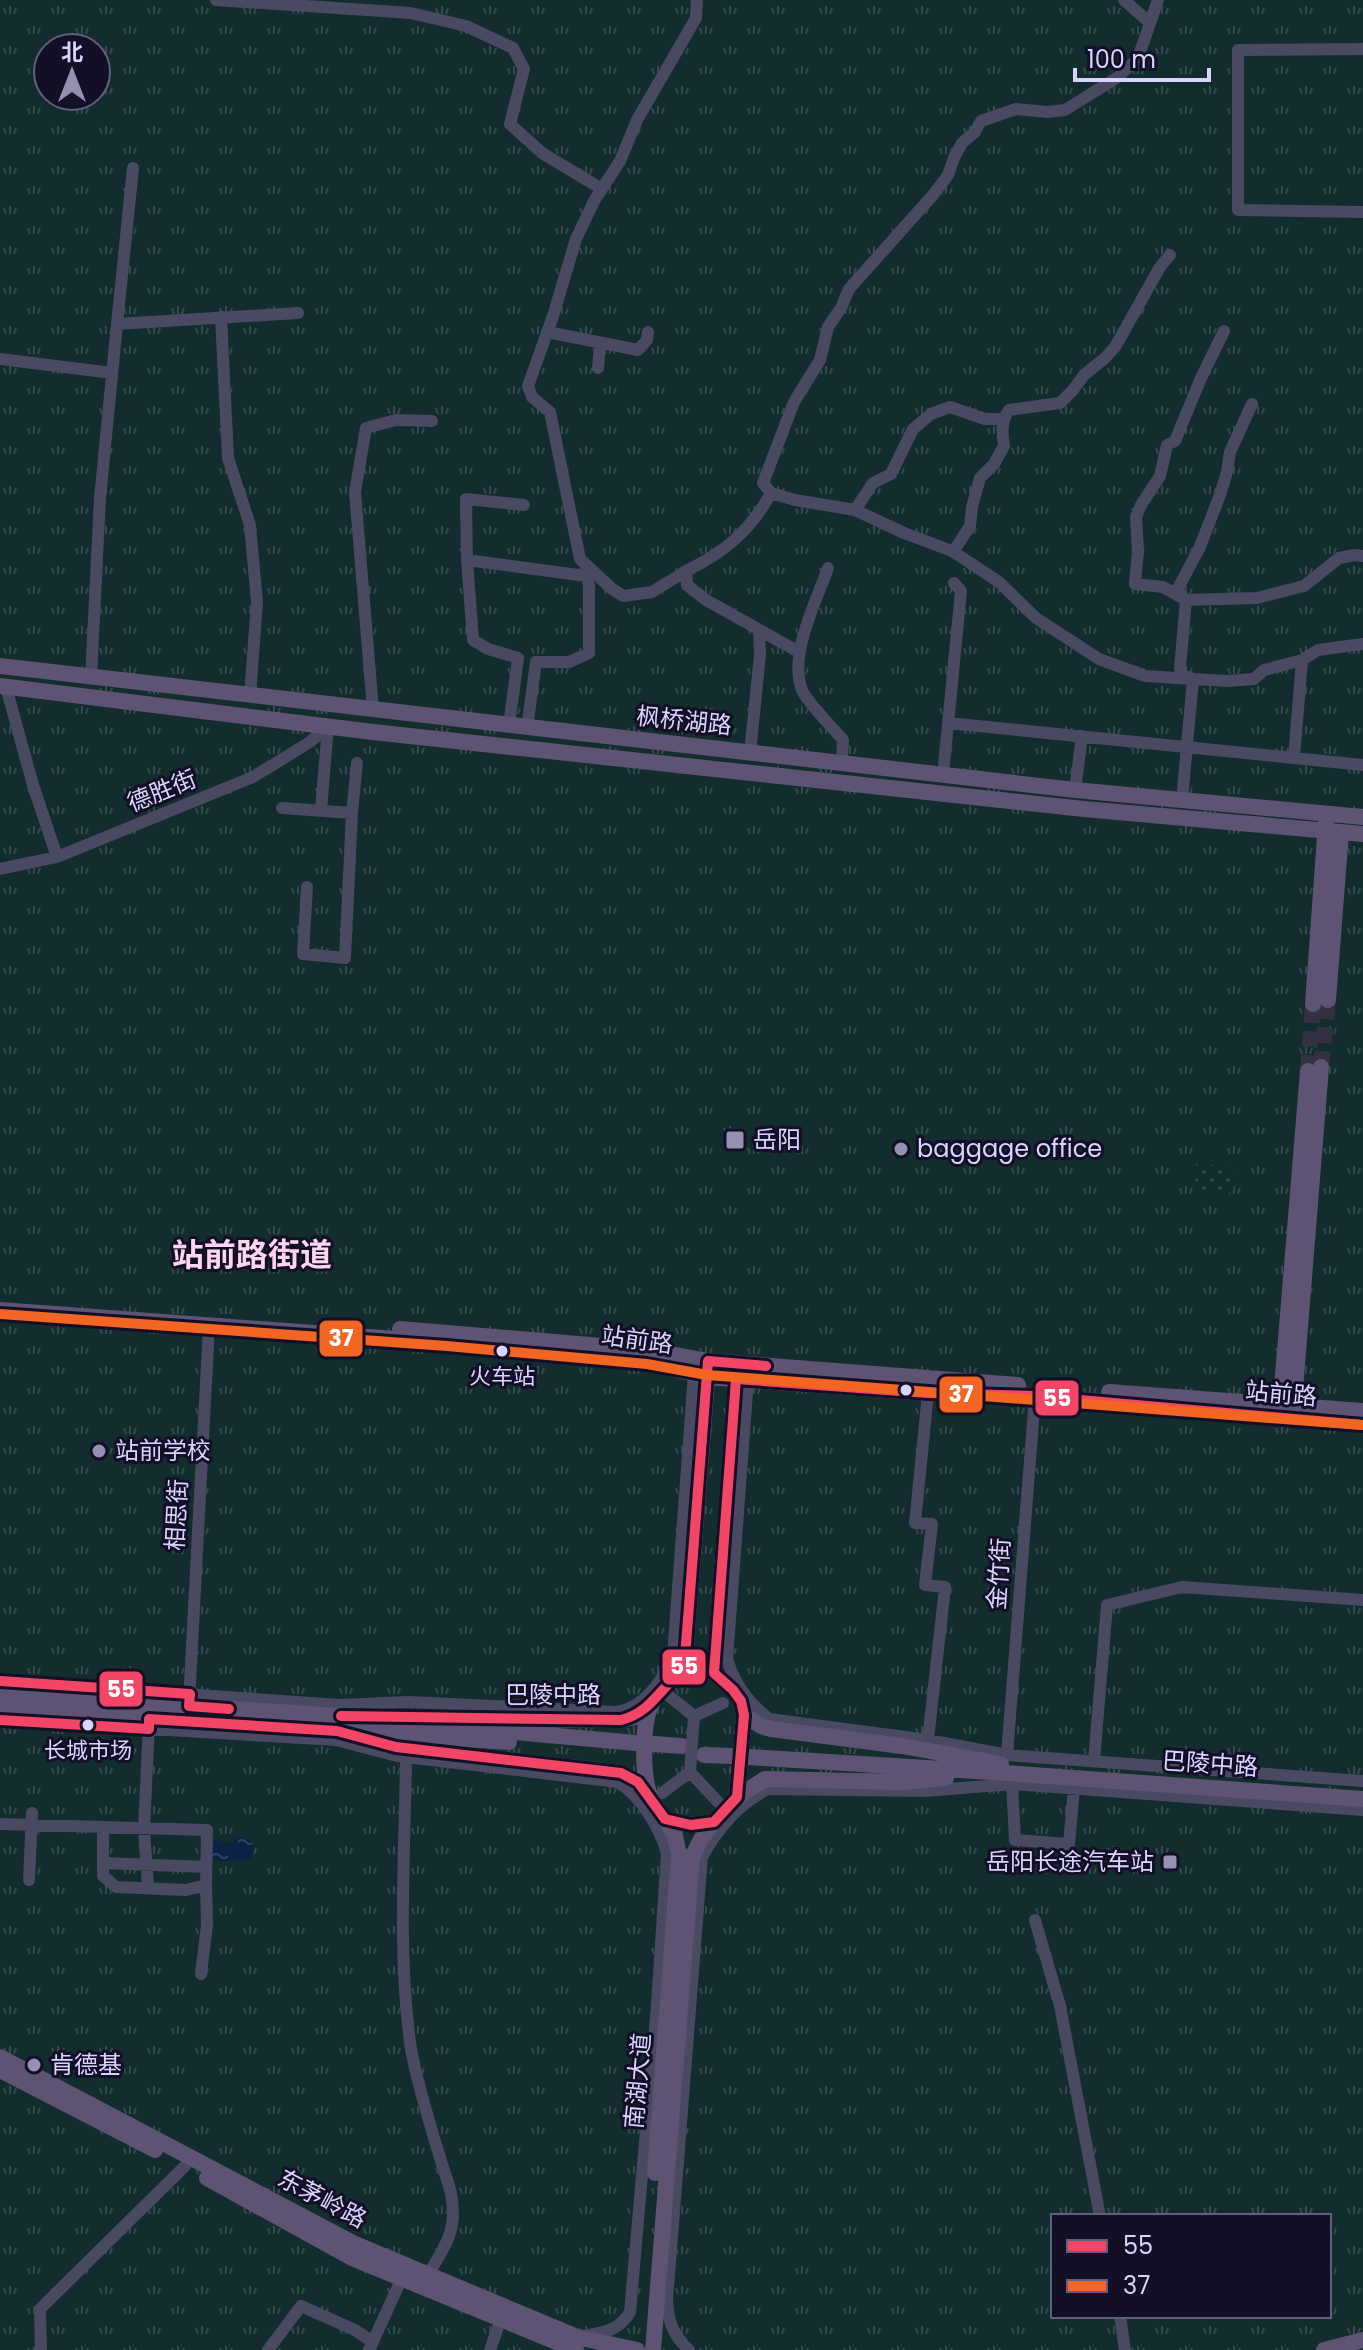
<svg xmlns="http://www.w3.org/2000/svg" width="1363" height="2350" font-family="Poppins,'Noto Sans SC',sans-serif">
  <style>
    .park { fill: url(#park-tufts); fill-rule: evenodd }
    .garden { fill: url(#garden-dots) }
    .water { fill: url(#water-ripples) }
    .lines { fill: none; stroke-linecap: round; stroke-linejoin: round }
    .major-tunnel { stroke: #333142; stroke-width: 16; stroke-dasharray: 16 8; stroke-linecap: butt }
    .minor { stroke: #4a4962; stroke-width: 12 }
    .major { stroke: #5e5373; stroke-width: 16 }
    .minor-bridge { stroke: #4a4962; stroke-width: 12 }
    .major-bridge { stroke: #5e5373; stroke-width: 16 }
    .bus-1-casing { stroke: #130f26; stroke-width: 16 }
    .bus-2-casing { stroke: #130f26; stroke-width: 16 }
    .bus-1 { stroke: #f34667; stroke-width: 10 }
    .bus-2 { stroke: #f26522; stroke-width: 10 }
    .poi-dot { fill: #9591b1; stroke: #130f26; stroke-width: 3 }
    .bus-dot { fill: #d9d4ff; stroke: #130f26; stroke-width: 3 }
    .labels { text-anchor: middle; stroke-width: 6; stroke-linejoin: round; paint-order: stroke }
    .bus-label { font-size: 22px; fill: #d9d4ff; stroke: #130f26 }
    .street-label { font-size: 24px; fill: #d9d4ff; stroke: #130f26 }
    .poi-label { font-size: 24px; fill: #d9d4ff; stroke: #130f26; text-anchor: start }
    .district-label { font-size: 32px; font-weight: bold; fill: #ffd6f0; stroke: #130f26 }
    .line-badge { stroke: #130f26; stroke-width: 3 }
    .badge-label { font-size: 22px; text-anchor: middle; font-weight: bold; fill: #fff }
  </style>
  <defs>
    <pattern id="park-tufts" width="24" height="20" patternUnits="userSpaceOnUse" patternTransform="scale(2)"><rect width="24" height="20" fill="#132c2d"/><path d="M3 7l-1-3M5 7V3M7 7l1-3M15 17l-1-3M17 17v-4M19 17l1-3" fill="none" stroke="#354a4c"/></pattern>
    <pattern id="garden-dots" width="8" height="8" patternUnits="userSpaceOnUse" patternTransform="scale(2)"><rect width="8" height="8" fill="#132c2d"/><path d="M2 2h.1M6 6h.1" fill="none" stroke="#354a4c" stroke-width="1.8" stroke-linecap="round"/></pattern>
    <pattern id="water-ripples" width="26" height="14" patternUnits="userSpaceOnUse" patternTransform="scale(2)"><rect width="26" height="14" fill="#0d2144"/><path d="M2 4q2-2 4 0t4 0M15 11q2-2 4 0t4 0" fill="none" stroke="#304060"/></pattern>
  </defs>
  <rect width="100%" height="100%" fill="#161421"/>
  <path class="park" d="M0 0H1363V2350H0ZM48 48H96V96H48ZM1053 2216H1329V2316H1053Z"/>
  <path class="garden" d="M1196 1164 1235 1166 1233 1193 1195 1191Z"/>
  <path class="water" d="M236 1838 250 1839 255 1847 251 1860 213 1861 210 1852 215 1840 234 1843Z"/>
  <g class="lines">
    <path class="major-tunnel" d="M1321 1067 1328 1000
      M1308 1071 1313 1004"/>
    <path class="minor" d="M216 0 411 13 466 26 513 48 524 69 510 124 542 153 602 189
      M1124 0 1150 23
      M1363 49 1238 50V210L1363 212
      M221 317 228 458 250 525 257 602 250 696
      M117 324 133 168
      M1224 331 1201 378 1175 441 1167 445 1160 476 1141 505 1136 517 1138 551 1135 584 1163 587 1186 600 1257 598 1304 586 1339 558 1355 555 1363 556
      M547 332 638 350 647 340 648 332
      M0 359 112 373
      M598 368 600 343
      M1252 404 1230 452 1227 472 1220 495 1199 549 1177 590 1186 600 1180 668 1182 675 1193 679 1227 681 1254 679 1264 670 1302 660
      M771 493 795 500 855 510 904 533 952 551 999 582 1036 618 1099 659 1145 676 1193 679 1182 800
      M855 510 873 483 891 474 913 429 931 414 950 407 985 419H1004
      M953 552 970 526 972 507 980 478 994 464 1004 446C1002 433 1001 421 1009 410L1060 403 1073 390 1084 375 1105 358 1115 347 1160 267 1170 255
      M467 560 466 499 524 505
      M828 568C816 602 787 658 803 692 808 703 834 729 843 740L842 763
      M686 571 652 592 623 596 611 588 580 559 550 412 532 397 528 386 553 316 576 239 594 201 620 161 637 120 696 18 697 0
      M799 652 706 600 687 585 686 571C725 552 750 531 771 493L763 483 794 402 820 360 828 327 841 308 849 289 933 195 948 175 954 158 962 143 975 132 981 121 1016 109 1047 112 1065 110 1118 77 1138 58 1158 0
      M91 678 100 498 117 324 298 313
      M6 687 33 785 57 857
      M373 710 355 492 366 428 396 420 432 421
      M948 723 1363 765
      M509 726 518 658 488 649 473 640 467 560 586 576 589 585V653L569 662H536L527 728
      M750 753 760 655 759 631
      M1294 758 1302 660 1318 650 1363 644
      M943 775 961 591 954 583
      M1075 790 1082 736
      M282 808 352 813 357 763
      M321 810 328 726
      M0 869 57 857 253 777 310 742 328 726
      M307 887 303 954 345 958 352 813
      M748 1379 727 1659C735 1685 748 1702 769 1719L928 1740 1007 1755 1363 1781
      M928 1393 915 1523 932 1524 925 1585 945 1587 928 1740
      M0 1681 340 1705 408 1702 617 1712C644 1708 663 1680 673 1656L694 1373
      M669 1696 694 1716 723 1703
      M189 1702 209 1326
      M0 1720 336 1740 397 1756 618 1782C642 1798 659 1826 667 1853L657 2005 630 2312C620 2330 603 2333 584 2336
      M1007 1755 1035 1396
      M406 1757C405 1854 397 1953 411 2049 417 2083 431 2128 441 2161 447 2181 453 2192 453 2214 453 2238 439 2255 428 2275
      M1094 1761 1107 1605 1182 1587 1363 1600
      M1012 1784 1015 1840 1069 1844 1074 1788
      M662 1793 690 1772 718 1802
      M0 1824 207 1830 206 1885 186 1890 116 1887 103 1876V1827
      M103 1863 206 1867
      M29 1880 32 1813
      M148 1888 144 1828 149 1724
      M1035 1920 1060 2006 1100 2216
      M201 1974 207 1925 206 1885
      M1120 2316 1125 2350
      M41 2350 40 2309 185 2166
      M268 2350 301 2306 355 2330 373 2342
      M369 2350 402 2278
      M490 2350 501 2318
      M689 2350C673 2335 668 2322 667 2300L702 1857C718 1828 738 1804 768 1789L925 1791 1012 1784 1363 1810"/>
    <path class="major" d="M0 666 1075 790 1363 817
      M0 686 373 732 1084 809 1363 834
      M1328 1000 1341 833
      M1313 1004 1326 823
      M0 1310 450 1343 647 1362 707 1377 928 1393 1035 1396 1363 1425
      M400 1329 649 1350 708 1361 1018 1385
      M708 1367 684 1670 700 1669 714 1673 737 1369
      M1109 1392 1363 1411
      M1280 1412 1308 1071
      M1293 1414 1321 1067
      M0 1693 337 1716 636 1743
      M0 1708 509 1742
      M744 1715 761 1726 771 1729 902 1746 1001 1764
      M474 1719 621 1720 635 1717 650 1708
      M373 1741 396 1747 621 1773 638 1782 650 1797
      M654 1744 682 1746
      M704 1755 732 1756
      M748 1757 1007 1773 1363 1799
      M737 1797 765 1779 903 1782 946 1778
      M665 1819 691 1825 714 1822
      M0 2057 355 2244 577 2337 637 2350
      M0 2070 155 2150
      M655 2173 679 1855 675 1835 665 1819
      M207 2178 352 2258 576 2350
      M653 2350 692 1857 701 1839 714 1822
      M1324 2350 1363 2340"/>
    <path class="minor-bridge" d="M690 1772 694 1716"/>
    <path class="major-bridge" d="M714 1673 733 1690 741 1701 744 1715 737 1797 714 1822
      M665 1819C660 1812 654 1805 651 1798 642 1779 642 1727 650 1708 656 1692 671 1680 684 1670"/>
    <defs>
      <path id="bus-1" d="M0 1681 190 1694 189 1706 229 1709
        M341 1716 621 1720C652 1712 659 1688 684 1670L708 1361 766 1366
        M0 1720 149 1729V1719L337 1731 396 1747 621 1773 638 1782 665 1819 691 1825 714 1822 737 1797 744 1715 741 1701 733 1690 714 1673 736 1379 928 1393 1035 1396 1363 1425"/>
      <path id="bus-2" d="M0 1314 447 1346 647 1364 707 1375 1362 1425"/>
    </defs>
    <use href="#bus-1" class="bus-1-casing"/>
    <use href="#bus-2" class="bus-2-casing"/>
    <use href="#bus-1" class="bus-1"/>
    <use href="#bus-2" class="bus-2"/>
  </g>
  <g class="poi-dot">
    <rect x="725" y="1130" width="20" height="20" rx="4"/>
    <circle cx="901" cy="1149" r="8"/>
    <circle cx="99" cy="1451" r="8"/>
    <rect x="1162" y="1854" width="16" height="16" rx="4"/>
    <circle cx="34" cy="2065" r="8"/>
  </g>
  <g class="bus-dot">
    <circle cx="502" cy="1351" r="7"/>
    <circle cx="906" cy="1390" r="7"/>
    <circle cx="88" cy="1725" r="7"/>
  </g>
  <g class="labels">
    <g class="bus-label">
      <text x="502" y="1384">火车站</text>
      <text x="88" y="1758">长城市场</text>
    </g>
    <g class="street-label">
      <text transform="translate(684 721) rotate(6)" y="8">枫桥湖路</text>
      <text transform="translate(162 791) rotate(-22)" y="8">德胜街</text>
      <text transform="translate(637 1340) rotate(8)" y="8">站前路</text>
      <text transform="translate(1281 1394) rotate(5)" y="8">站前路</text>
      <text transform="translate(177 1515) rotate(-87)" y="8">相思街</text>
      <text transform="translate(999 1574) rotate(-86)" y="8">金竹街</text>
      <text x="553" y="1703">巴陵中路</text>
      <text transform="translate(1210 1764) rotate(4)" y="8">巴陵中路</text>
      <text transform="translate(638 2081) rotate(-85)" y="8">南湖大道</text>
      <text transform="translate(322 2199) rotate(28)" y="8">东茅岭路</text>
    </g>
    <g class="poi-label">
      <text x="753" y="1148">岳阳</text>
      <text x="917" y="1157">baggage office</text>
      <text x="115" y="1459">站前学校</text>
      <text x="1154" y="1870" text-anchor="end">岳阳长途汽车站</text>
      <text x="50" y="2073">肯德基</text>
    </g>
    <g class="district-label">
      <text x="252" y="1266">站前路街道</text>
    </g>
  </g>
  <g class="line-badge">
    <rect x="318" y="1319" width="46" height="39" rx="8" fill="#f26522"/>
    <rect x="938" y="1375" width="46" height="39" rx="8" fill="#f26522"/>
    <rect x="1034" y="1379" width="46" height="38" rx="8" fill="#f34667"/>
    <rect x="661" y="1648" width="46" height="38" rx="8" fill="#f34667"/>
    <rect x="98" y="1670" width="46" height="38" rx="8" fill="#f34667"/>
  </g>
  <g class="badge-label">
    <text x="341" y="1346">37</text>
    <text x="961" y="1402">37</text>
    <text x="1057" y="1406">55</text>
    <text x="684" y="1674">55</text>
    <text x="121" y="1697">55</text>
  </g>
  <rect x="1051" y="2214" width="280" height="104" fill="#130f26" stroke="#625e7d" stroke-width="2"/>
  <rect x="1067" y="2240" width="40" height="12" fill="#f34667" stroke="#625e7d" stroke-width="2"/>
  <text x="1123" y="2254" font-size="24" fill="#d9d4ff">55</text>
  <rect x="1067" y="2280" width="40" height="12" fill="#f26522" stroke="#625e7d" stroke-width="2"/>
  <text x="1123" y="2294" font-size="24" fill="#d9d4ff">37</text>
  <g transform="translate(72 72)"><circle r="38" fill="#130f26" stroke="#625e7d" stroke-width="2"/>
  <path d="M0-6L14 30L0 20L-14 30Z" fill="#9591b1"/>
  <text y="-12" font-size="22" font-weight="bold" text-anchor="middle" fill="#d9d4ff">北</text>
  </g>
  <path d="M1075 68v12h134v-12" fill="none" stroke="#d9d4ff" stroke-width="4"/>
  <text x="1087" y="68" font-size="24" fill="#d9d4ff" stroke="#130f26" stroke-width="6" paint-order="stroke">100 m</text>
</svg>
